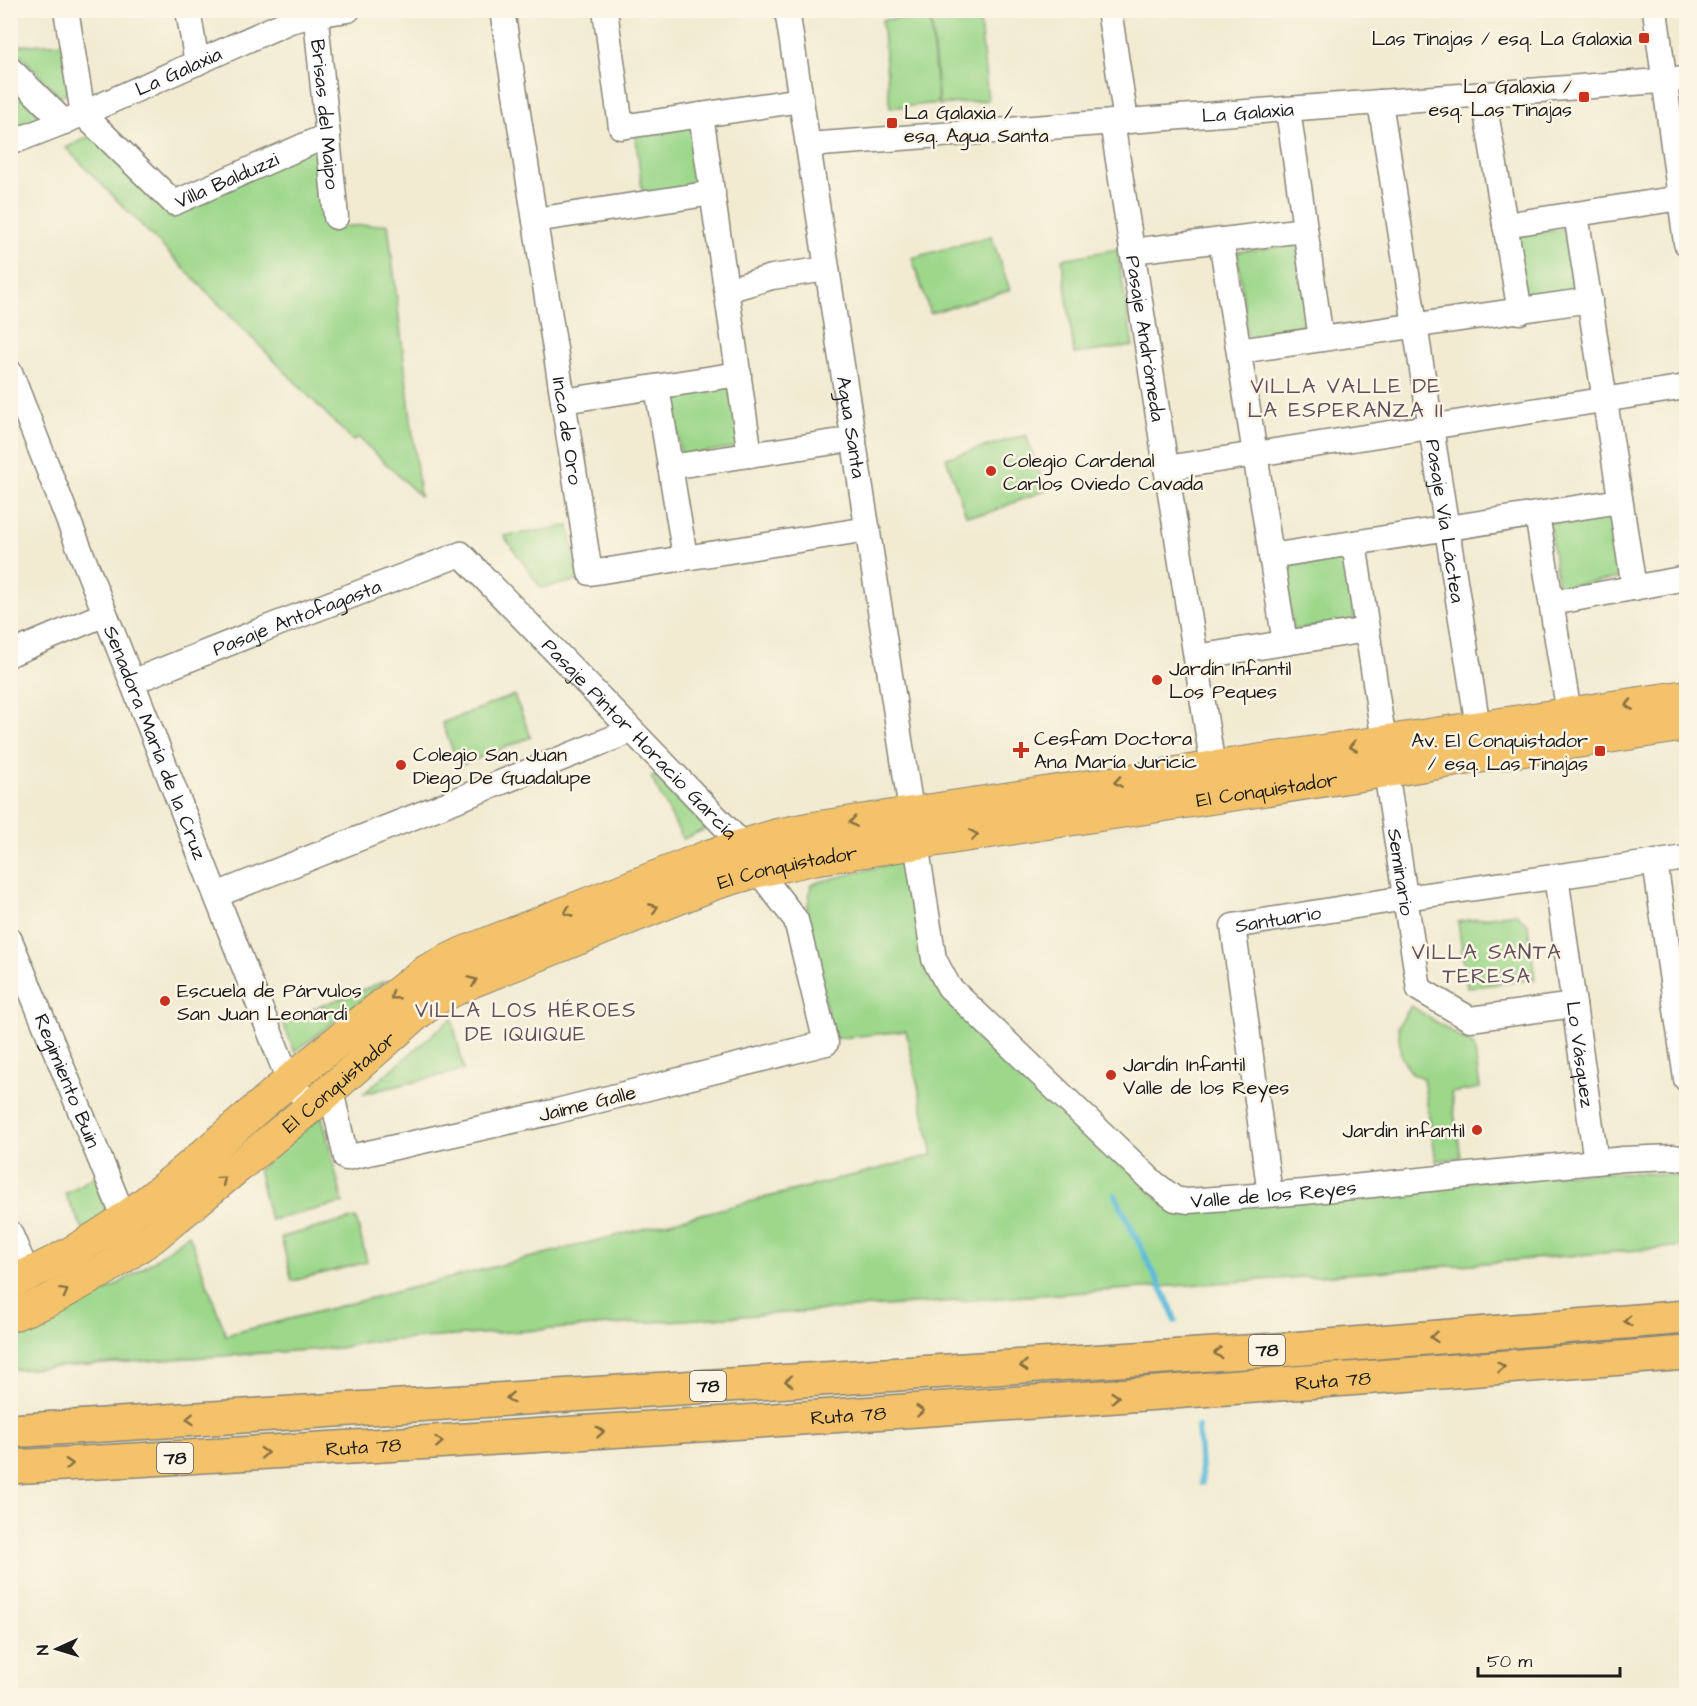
<svg xmlns="http://www.w3.org/2000/svg" width="1697" height="1706" font-family="'Architects Daughter',sans-serif">
  <style>
    .green { fill: #9cd78a; stroke: #5c7a53; stroke-width: 1.5 }
    .lines { fill: none; stroke-linecap: round; stroke-linejoin: round }
    .stream { stroke: #5bbbd9; stroke-width: 6 }
    .minor-casing { stroke: #878477; stroke-width: 27 }
    .major-casing { stroke: #878477; stroke-width: 34 }
    .highway-casing { stroke: #878477; stroke-width: 36 }
    .minor { stroke: #fff; stroke-width: 24 }
    .major { stroke: #f3c26a; stroke-width: 32 }
    .highway { stroke: #f3c26a; stroke-width: 33 }
    .oneway { stroke: #886f43 }
    .poi-dot { fill: #c8321e; stroke: #fcf5e5; stroke-width: 2 }
    .labels { text-anchor: middle; stroke-width: 5; stroke-linejoin: round; paint-order: stroke }
    .shield { fill: #fcf5e5; stroke: #5f5d58; stroke-width: 1.5 }
    .shield-label { font-size: 18px; font-weight: bold; fill: #1c1c1c }
    .poi-label { font-size: 20px; fill: #1c1c1c; stroke: #fcf5e5; text-anchor: start }
    .street-label { font-size: 20px; fill: #1c1c1c; stroke: #fcf5e5 }
    .neighbourhood-label { font-size: 21px; letter-spacing: 1.5px; fill: #624f5b; stroke: #fcf5e5 }
  </style>
  <rect width="100%" height="100%" fill="#fcf5e5"/>
  <filter id="ink" filterUnits="userSpaceOnUse"><feTurbulence type="fractalNoise" baseFrequency=".0167" numOctaves="2"/><feDisplacementMap in="SourceGraphic" scale="12" xChannelSelector="R" yChannelSelector="G"/><feConvolveMatrix kernelMatrix="1 2 1 2 8 2 1 2 1" color-interpolation-filters="sRGB"/></filter>
  <filter id="wash" filterUnits="userSpaceOnUse"><feTurbulence type="fractalNoise" baseFrequency=".008" numOctaves="4" result="noise"/><feDisplacementMap in="SourceGraphic" scale="24" xChannelSelector="R" yChannelSelector="G"/><feGaussianBlur stdDeviation="1.35" result="paint"/><feColorMatrix in="noise" values="0 0 0 0 0 0 0 0 0 0 0 0 0 0 0 0 0 1.4 0 .05"/><feComposite in="paint" operator="in"/></filter>
  <g filter="url(#wash)">
    <rect width="100%" height="100%" fill="#f2ebd2"/>
    <path class="green" d="M979 12 988 100 939 105 931 17Z
      M930 16 938 103 890 108 882 20Z
      M65 43 68 93 60 97 12 46Z
      M11 84 43 118 11 130Z
      M697 124 706 189 643 197 635 132Z
      M96 133 173 209 325 143 333 227 388 224 420 496 358 437 353 441 66 148Z
      M1577 227 1586 292 1524 300 1515 236Z
      M991 236 1010 290 930 313 912 258Z
      M1298 244 1309 330 1248 338 1237 252Z
      M1117 249 1133 346 1074 354 1062 259Z
      M733 381 744 446 681 456 671 391Z
      M1026 435 1046 490 985 514 966 515 946 458Z
      M1611 514 1620 578 1558 587 1549 522Z
      M569 526 578 581 541 588 504 536Z
      M1346 557 1355 621 1293 630 1284 565Z
      M514 695 531 737 459 766 442 723Z
      M656 775 708 828 683 839 651 777Z
      M905 860 926 963 1160 1201C1265 1194 1369 1187 1473 1181 1543 1176 1617 1167 1686 1177V1246L1390 1271 366 1342 339 1348 11 1370V1337C28 1332 44 1323 61 1315 108 1293 149 1266 189 1234L226 1335 933 1155 906 1031 833 1039 806 918 811 884Z
      M1515 913 1528 924 1535 979 1467 988 1458 922Z
      M388 980 295 1052 282 1021Z
      M1411 1006 1474 1046 1480 1088 1451 1093 1461 1157 1436 1161 1423 1078 1412 1074 1401 1056 1398 1026Z
      M452 1018 464 1070 363 1094Z
      M322 1116 343 1203 270 1220 258 1169Z
      M95 1176 107 1214 83 1229 65 1194Z
      M356 1218 367 1262 292 1281 281 1237Z"/>
    <g class="lines">
      <path class="stream" d="M1115 1195 1171 1308 1175 1321
        M1198 1427 1202 1483"/>
    </g>
  </g>
  <g filter="url(#ink)">
    <g class="lines">
      <defs>
        <g id="minor">
          <path id="s1" d="M66 10 83 114 174 203 328 135"/>
          <path d="M188 10 197 63"/>
          <path id="s2" d="M313 10 317 29 336 217"/>
          <path id="s3" d="M502 10 590 573 868 529"/>
          <path d="M605 10 621 127 801 100"/>
          <path id="s4" d="M787 10 934 959 949 987 1154 1183 1175 1199 1188 1201 1304 1192 1624 1159 1674 1157 1686 1159"/>
          <path d="M1109 10 1126 121"/>
          <path d="M1655 10 1686 243"/>
          <path d="M10 69 64 122"/>
          <path d="M1483 95 1520 312"/>
          <path id="s5" d="M1380 102 1478 727"/>
          <path d="M1288 110 1321 339"/>
          <path d="M701 115 750 455"/>
          <path id="s6" d="M1112 122 1213 767"/>
          <path id="s7" d="M10 143 64 122 290 21 314 15 348 10"/>
          <path id="s8" d="M808 145 1686 79"/>
          <path d="M1576 214 1634 588"/>
          <path d="M535 220 713 193"/>
          <path d="M1505 225 1680 198"/>
          <path d="M1221 240 1285 643"/>
          <path d="M1132 251 1304 230"/>
          <path d="M727 290 772 277 827 269"/>
          <path d="M1239 351 1590 300"/>
          <path id="s9" d="M10 372 289 1081 300 1093"/>
          <path d="M657 387 685 557"/>
          <path d="M563 401 739 374"/>
          <path d="M670 467 854 439"/>
          <path d="M1166 468 1686 387"/>
          <path d="M1537 514 1569 714"/>
          <path d="M1354 543 1384 742"/>
          <path d="M1271 556 1620 501"/>
          <path d="M1552 603 1686 578"/>
          <path d="M10 654 105 614"/>
          <path d="M1196 657 1367 630"/>
          <path id="s10" d="M132 682 277 624 461 554 742 844 758 871 796 920 826 1043 553 1112 346 1158 331 1090"/>
          <path id="s11" d="M1386 771 1419 989 1470 1019 1574 1005"/>
          <path d="M1655 862 1686 1079"/>
          <path id="s12" d="M1556 876 1596 1162"/>
          <path d="M216 895 631 731"/>
          <path id="s13" d="M10 940 125 1220"/>
          <path id="s14" d="M1270 1194 1233 926 1405 898 1686 858"/>
          <path d="M10 1233 28 1275"/>
        </g>
        <g id="major">
          <path d="M10 1282C111 1242 181 1174 261 1105 309 1063 359 1024 409 984L428 970 463 953 711 855 777 835 813 828 1686 696"/>
          <path id="s15" d="M10 1316 50 1300 106 1269 153 1237 312 1106 418 1013 440 997 471 982 714 884 758 871 813 859 1686 725"/>
        </g>
        <g id="highway">
          <path d="M10 1431 1291 1349 1686 1317"/>
          <path id="s16" d="M10 1467C570 1436 1128 1397 1686 1353"/>
        </g>
      </defs>
      <use href="#minor" class="minor-casing"/>
      <use href="#major" class="major-casing"/>
      <use href="#highway" class="highway-casing"/>
      <use href="#minor" class="minor"/>
      <use href="#major" class="major"/>
      <use href="#highway" class="highway"/>
    </g>
    <defs><path id="oneway-chevron" d="M-2-3.5L2.5 0L-2 3.5" fill="none" stroke-width="1.6" stroke-linecap="round" stroke-linejoin="round" transform="scale(1.5)"/></defs>
    <g class="oneway">
      <use href="#oneway-chevron" transform="translate(1629 705) rotate(171)"/>
      <use href="#oneway-chevron" transform="translate(1353 746) rotate(171)"/>
      <use href="#oneway-chevron" transform="translate(1118 782) rotate(171)"/>
      <use href="#oneway-chevron" transform="translate(853 822) rotate(171)"/>
      <use href="#oneway-chevron" transform="translate(974 835) rotate(-9)"/>
      <use href="#oneway-chevron" transform="translate(654 908) rotate(-22)"/>
      <use href="#oneway-chevron" transform="translate(568 912) rotate(158)"/>
      <use href="#oneway-chevron" transform="translate(473 981) rotate(-23)"/>
      <use href="#oneway-chevron" transform="translate(394 996) rotate(141)"/>
      <use href="#oneway-chevron" transform="translate(222 1180) rotate(-40)"/>
      <use href="#oneway-chevron" transform="translate(64 1292) rotate(-29)"/>
      <use href="#oneway-chevron" transform="translate(1628 1321) rotate(175)"/>
      <use href="#oneway-chevron" transform="translate(1434 1337) rotate(175)"/>
      <use href="#oneway-chevron" transform="translate(1218 1353) rotate(176)"/>
      <use href="#oneway-chevron" transform="translate(1024 1366) rotate(176)"/>
      <use href="#oneway-chevron" transform="translate(1501 1367) rotate(-5)"/>
      <use href="#oneway-chevron" transform="translate(789 1381) rotate(177)"/>
      <use href="#oneway-chevron" transform="translate(1115 1397) rotate(-4)"/>
      <use href="#oneway-chevron" transform="translate(510 1398) rotate(176)"/>
      <use href="#oneway-chevron" transform="translate(920 1411) rotate(-4)"/>
      <use href="#oneway-chevron" transform="translate(190 1419) rotate(176)"/>
      <use href="#oneway-chevron" transform="translate(600 1432) rotate(-4)"/>
      <use href="#oneway-chevron" transform="translate(439 1442) rotate(-4)"/>
      <use href="#oneway-chevron" transform="translate(264 1453) rotate(-3)"/>
      <use href="#oneway-chevron" transform="translate(69 1464) rotate(-3)"/>
    </g>
  </g>
  <g class="poi-dot">
    <rect x="1638" y="32" width="12" height="12" rx="3"/>
    <rect x="1578" y="91" width="12" height="12" rx="3"/>
    <rect x="886" y="117" width="12" height="12" rx="3"/>
    <circle cx="991" cy="471" r="6"/>
    <circle cx="1157" cy="680" r="6"/>
    <path d="M1018 741h6v6h6v6h-6v6h-6v-6h-6v-6h6z"/>
    <rect x="1594" y="745" width="12" height="12" rx="3"/>
    <circle cx="401" cy="765" r="6"/>
    <circle cx="165" cy="1001" r="6"/>
    <circle cx="1111" cy="1075" r="6"/>
    <circle cx="1477" cy="1130" r="6"/>
  </g>
  <g class="labels">
    <g class="shield">
      <rect x="1249" y="1335" width="36" height="30" rx="4.5"/>
      <rect x="690" y="1371" width="36" height="30" rx="4.5"/>
      <rect x="157" y="1443" width="36" height="30" rx="4.5"/>
    </g>
    <g class="shield-label">
      <text x="1267" y="1356">78</text>
      <text x="708" y="1392">78</text>
      <text x="175" y="1464">78</text>
    </g>
    <g class="poi-label">
      <text x="1632" y="45" text-anchor="end">Las Tinajas / esq. La Galaxia</text>
      <text x="1572" y="93" text-anchor="end">La Galaxia /<tspan x="1572" dy="23">esq. Las Tinajas</tspan></text>
      <text x="904" y="119">La Galaxia /<tspan x="904" dy="23">esq. Agua Santa</tspan></text>
      <text x="1003" y="467">Colegio Cardenal<tspan x="1003" dy="23">Carlos Oviedo Cavada</tspan></text>
      <text x="1169" y="675">Jardín Infantil<tspan x="1169" dy="23">Los Peques</tspan></text>
      <text x="1034" y="745">Cesfam Doctora<tspan x="1034" dy="23">Ana María Juricic</tspan></text>
      <text x="1588" y="747" text-anchor="end">Av. El Conquistador<tspan x="1588" dy="23">/ esq. Las Tinajas</tspan></text>
      <text x="413" y="761">Colegio San Juan<tspan x="413" dy="23">Diego De Guadalupe</tspan></text>
      <text x="177" y="997">Escuela de Párvulos<tspan x="177" dy="23">San Juan Leonardi</tspan></text>
      <text x="1123" y="1071">Jardín Infantil<tspan x="1123" dy="23">Valle de los Reyes</tspan></text>
      <text x="1465" y="1137" text-anchor="end">Jardin infantil</text>
    </g>
    <g class="street-label">
      <text dy="7" stroke="none"><textPath href="#s7" startOffset="183">La Galaxia</textPath></text>
      <text dy="7" stroke="none"><textPath href="#s8" startOffset="441">La Galaxia</textPath></text>
      <text dy="7" stroke="none"><textPath href="#s2" startOffset="105">Brisas del Maipo</textPath></text>
      <text dy="7" stroke="none"><textPath href="#s1" startOffset="290">Villa Balduzzi</textPath></text>
      <text dy="7" stroke="none"><textPath href="#s6" startOffset="219">Pasaje Andrómeda</textPath></text>
      <text dy="7" stroke="none"><textPath href="#s4" startOffset="422">Agua Santa</textPath></text>
      <text dy="7" stroke="none"><textPath href="#s3" startOffset="426">Inca de Oro</textPath></text>
      <text dy="7" stroke="none"><textPath href="#s5" startOffset="424">Pasaje Vía Láctea</textPath></text>
      <text dy="7" stroke="none"><textPath href="#s10" startOffset="177">Pasaje Antofagasta</textPath></text>
      <text dy="7" stroke="none"><textPath href="#s10" startOffset="610">Pasaje Pintor Horacio García</textPath></text>
      <text dy="7" stroke="none"><textPath href="#s9" startOffset="398">Senadora María de la Cruz</textPath></text>
      <text dy="7" stroke="none"><textPath href="#s15" startOffset="1396">El Conquistador</textPath></text>
      <text dy="7" stroke="none"><textPath href="#s15" startOffset="910">El Conquistador</textPath></text>
      <text dy="7" stroke="none"><textPath href="#s11" startOffset="102">Seminario</textPath></text>
      <text dy="7" stroke="none"><textPath href="#s14" startOffset="316">Santuario</textPath></text>
      <text dy="7" stroke="none"><textPath href="#s12" startOffset="180">Lo Vásquez</textPath></text>
      <text dy="7" stroke="none"><textPath href="#s13" startOffset="152">Regimiento Buin</textPath></text>
      <text dy="7" stroke="none"><textPath href="#s15" startOffset="406">El Conquistador</textPath></text>
      <text transform="translate(587 1103) rotate(-14)" y="7">Jaime Galle</text>
      <text dy="7" stroke="none"><textPath href="#s4" startOffset="1401">Valle de los Reyes</textPath></text>
      <text dy="7" stroke="none"><textPath href="#s16" startOffset="1326">Ruta 78</textPath></text>
      <text dy="7" stroke="none"><textPath href="#s16" startOffset="840">Ruta 78</textPath></text>
      <text dy="7" stroke="none"><textPath href="#s16" startOffset="354">Ruta 78</textPath></text>
    </g>
    <g class="neighbourhood-label">
      <text x="1346" y="393">VILLA VALLE DE<tspan x="1346" dy="24">LA ESPERANZA II</tspan></text>
      <text x="1487" y="959">VILLA SANTA<tspan x="1487" dy="24">TERESA</tspan></text>
      <text x="526" y="1017">VILLA LOS HÉROES<tspan x="526" dy="24">DE IQUIQUE</tspan></text>
    </g>
  </g>
  <rect width="1697" height="1706" fill="none" stroke="#fcf5e5" stroke-width="36"/>
  <g transform="translate(57 1649) rotate(266)" stroke="#fcf5e5" stroke-width="4.5" paint-order="stroke">
  <path d="M0-4.5L10 22L0 15L-10 22Z" fill="#1c1c1c"/>
  <text y="-9" font-size="16" font-weight="bold" text-anchor="middle" fill="#1c1c1c">N</text>
  </g>
  <path d="M1478 1667v9h142v-9" fill="none" stroke="#1c1c1c" stroke-width="3"/>
  <text x="1487" y="1667" font-size="18" fill="#1c1c1c" stroke="#fcf5e5" stroke-width="4.5" paint-order="stroke">50 m</text>
</svg>
